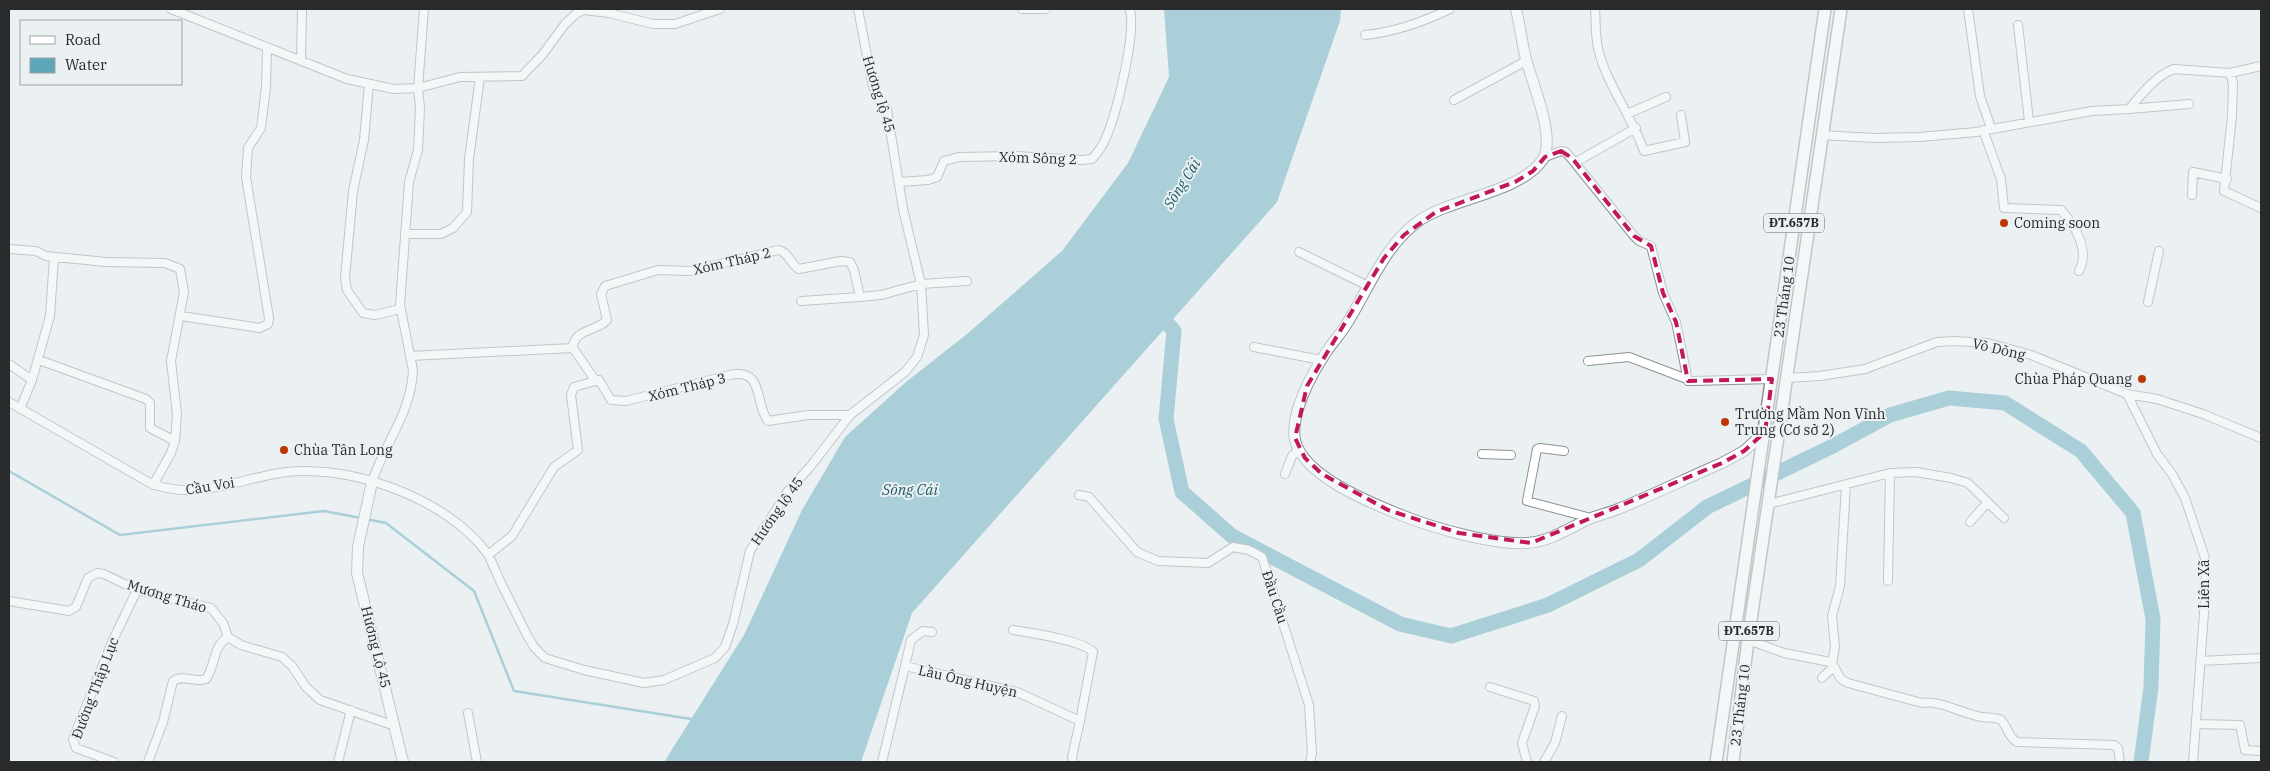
<svg xmlns="http://www.w3.org/2000/svg" width="2270" height="771" font-family="'IBM Plex Serif',serif">
  <style>
    .water { fill: #5da7ba }
    .lines { fill: none; stroke-linecap: round; stroke-linejoin: round }
    .stream { stroke: #5da7ba; stroke-width: 2.5 }
    .river { stroke: #5da7ba; stroke-width: 15 }
    .street-casing { stroke: #8d9394; stroke-width: 10 }
    .secondary-casing { stroke: #8d9394; stroke-width: 12 }
    .primary-casing { stroke: #8d9394; stroke-width: 14 }
    .street { stroke: #fff; stroke-width: 8 }
    .secondary { stroke: #fff; stroke-width: 10 }
    .primary { stroke: #fff; stroke-width: 11 }
    .marked { fill: none; stroke: #c2185b; stroke-width: 4; stroke-dasharray: 10 6; stroke-linejoin: round }
    .poi-dot { fill: #be3606; stroke: #ebf1f2; stroke-width: 2 }
    .labels { text-anchor: middle; stroke-width: 4; stroke-linejoin: round; paint-order: stroke }
    .shield { fill: #ebf1f2; stroke: #626667; stroke-width: 1 }
    .shield-label { font-size: 12px; font-weight: bold; fill: #282a2b }
    .street-label { font-size: 14px; fill: #282a2b; stroke: #ebf1f2 }
    .poi-label { font-size: 14px; fill: #282a2b; stroke: #ebf1f2; text-anchor: start }
    .water-label { font-size: 15px; font-style: italic; fill: #1e5b69; stroke: #ebf1f2 }
  </style>
  <rect width="100%" height="100%" fill="#ebf1f2"/>
  <path class="water" d="M1164 9H1341L1340 21 1277 202 912 613 861 762H664L744 635 802 510 845 437 906 382 967 334 1062 251 1128 163 1169 77Z"/>
  <g class="lines">
    <path class="stream" d="M9 471 120 535 324 511 361 518
      M366 519 386 523 474 591 514 691 691 719"/>
    <path class="river" d="M1155 309 1174 331 1166 419 1182 492 1232 536 1400 624 1451 636 1548 605 1639 560 1707 507 1833 446 1890 415 1949 398 2005 403 2081 451 2133 513 2153 619 2151 687 2141 762"/>
    <defs>
      <path id="street" d="M171 9 347 79 394 89 418 88 460 77 522 76 543 54 565 24 577 13 584 10 609 13 653 24H675L720 9
        M1022 9H1046
        M1595 9C1596 21 1595 35 1598 48 1606 84 1632 116 1644 151L1685 142 1681 115
        M1968 9 1980 96 1991 128
        M2018 25 2029 121
        M1365 35C1395 32 1423 22 1450 9
        M301 61 302 9
        M2230 73 2233 83 2232 116 2224 191 2261 208
        M369 84 364 140 353 191 345 278 347 290 363 313 375 315 400 309
        M1454 100 1526 61
        M2129 109 2189 104
        M1627 114 1666 97
        M1983 130 2001 179 2004 208 2061 210C2075 226 2090 250 2079 271
        M1821 135 1874 138 1920 137 1976 132 2092 111 2129 109C2142 94 2155 76 2174 69L2230 73 2261 66
        M1545 157 1561 151 1566 152 1634 236 1639 241 1651 246 1663 293 1676 322 1688 381
        M1576 162 1636 128
        M899 182 928 180 937 177 944 161 959 157 1014 156 1082 160 1092 159C1096 154 1100 150 1103 144 1116 119 1136 35 1130 9
        M2192 195 2193 172 2227 179
        M405 234H441L453 228 467 212 469 159 480 77
        M9 249 36 251 46 256 106 262 165 263 180 269 184 292 171 361 177 414 175 441 171 453 153 485
        M1299 252 1368 286
        M801 301 860 297
        M2148 302 2159 251
        M181 316 260 328 268 324 269 318 246 177 248 148 261 128 266 87 267 48
        M1254 347 1321 360
        M573 348 595 380
        M410 356 573 348C573 329 598 331 607 320L601 294 605 286 658 270 690 271 778 250C789 252 790 264 799 269L841 261 850 262 854 270 860 297 881 295 921 284 967 281
        M39 360 146 399 150 403V428L175 441
        M1588 361 1629 357 1692 381 1772 379
        M9 364 32 380 20 409
        M1787 378 1820 376 1865 369 1937 342 1954 341 1988 343 2031 355 2127 394 2157 399 2203 414 2261 438
        M32 380 50 316 54 257
        M2127 394 2157 454 2172 474 2185 498 2205 558 2206 586 2193 762
        M9 402 148 482C190 501 232 482 274 474 342 460 446 497 487 553 492 561 496 572 500 581 509 599 518 617 527 635L534 647 545 658 584 670 644 683 664 680 715 658 725 647 733 624 750 551 788 491 810 467 850 415 905 372 917 357 924 335 921 284 903 209 887 110 873 87 858 9
        M1564 451 1540 448 1537 449 1527 501 1591 518
        M1482 454 1511 455
        M1285 474 1292 456 1299 450
        M372 482C385 442 411 414 413 370L400 305 409 182 418 150 420 108 418 88 424 9
        M1079 495 1089 497 1137 552 1158 561 1208 563 1233 547 1249 550 1262 557 1309 705 1312 753 1310 762
        M1769 504 1890 473 1916 472 1951 478 1968 483 2004 518
        M1970 522 1988 502
        M488 555 512 536 554 467 578 450 571 395 574 387 599 380 611 400 626 401 730 375C765 368 754 403 768 421L808 415H850
        M1888 581 1890 473
        M9 601 69 611 76 607 88 578 97 573 104 574 137 590 211 608 223 623 228 637 241 645 282 657 292 666 306 687 320 700 395 726
        M1013 630C1031 633 1082 640 1093 652L1080 721
        M1748 640 1784 653 1830 662C1839 669 1835 678 1848 683L1922 703C1941 700 1962 714 1982 717 1988 718 1996 717 2001 720 2008 727 2008 737 2017 742L2114 745 2118 748 2120 762
        M2200 661 2261 658
        M905 666 911 640 923 631 932 632
        M1822 678 1831 669 1835 647 1832 616 1840 586 1846 485
        M1490 687 1534 701 1535 706 1522 743 1527 762
        M468 713 477 762
        M2196 724 2240 725 2245 750 2261 751
        M114 762 76 748 73 739 112 642 137 590
        M148 762 163 722 173 681C183 674 195 683 206 679 216 665 212 647 228 637
        M338 762 351 710
        M882 762 905 666 1017 692 1080 721 1072 757 1073 762
        M1544 762 1555 743 1562 716"/>
      <path id="secondary" d="M1516 9C1520 26 1522 43 1526 59 1532 83 1556 137 1543 159 1522 192 1453 198 1420 220 1384 245 1369 289 1346 325 1340 335 1331 344 1325 354 1311 375 1290 414 1295 440 1303 476 1371 503 1401 515 1433 528 1493 545 1527 543 1549 542 1569 528 1589 519 1598 515 1609 513 1618 509 1653 495 1687 478 1722 463L1744 451 1765 432
        M372 482 358 547 357 573 403 762"/>
      <path id="primary" d="M1716 762 1825 9
        M1733 762 1748 640 1841 9"/>
    </defs>
    <use href="#street" class="street-casing"/>
    <use href="#secondary" class="secondary-casing"/>
    <use href="#primary" class="primary-casing"/>
    <use href="#street" class="street"/>
    <use href="#secondary" class="secondary"/>
    <use href="#primary" class="primary"/>
  </g>
  <path d="M0 0H2270V771H0ZM1561 151 1572 158 1634 236 1651 246 1663 293 1676 322 1688 381 1772 379 1765 432 1744 451 1722 463 1531 543 1459 533 1388 510 1322 474 1305 458 1295 438 1307 386 1384 258 1404 235 1436 212 1515 182 1533 171 1545 157Z" fill="#ebf1f2" fill-opacity=".55" fill-rule="evenodd"/>
  <path class="marked" d="M1561 151 1572 158 1634 236 1651 246 1663 293 1676 322 1688 381 1772 379 1765 432 1744 451 1722 463 1531 543 1459 533 1388 510 1322 474 1305 458 1295 438 1307 386 1384 258 1404 235 1436 212 1515 182 1533 171 1545 157Z"/>
  <g class="poi-dot">
    <circle cx="2004" cy="223" r="5"/>
    <circle cx="2142" cy="379" r="5"/>
    <circle cx="1725" cy="422" r="5"/>
    <circle cx="284" cy="450" r="5"/>
  </g>
  <g class="labels">
    <g class="shield">
      <rect x="1764" y="213.5" width="60" height="19" rx="4"/>
      <rect x="1719" y="621.5" width="60" height="19" rx="4"/>
    </g>
    <g class="shield-label">
      <text x="1794" y="227">ĐT.657B</text>
      <text x="1749" y="635">ĐT.657B</text>
    </g>
    <g class="street-label">
      <text transform="translate(879 94) rotate(73)" y="5">Hương lộ 45</text>
      <text transform="translate(1038 158) rotate(2)" y="5">Xóm Sông 2</text>
      <text transform="translate(732 261) rotate(-13)" y="5">Xóm Tháp 2</text>
      <text transform="translate(1784 297) rotate(-82)" y="5">23 Tháng 10</text>
      <text transform="translate(1999 349) rotate(13)" y="5">Võ Dõng</text>
      <text transform="translate(687 387) rotate(-14)" y="5">Xóm Tháp 3</text>
      <text transform="translate(210 486) rotate(-9)" y="5">Cầu Voi</text>
      <text transform="translate(777 511) rotate(-55)" y="5">Hương lộ 45</text>
      <text transform="translate(2204 584) rotate(-90)" y="5">Liên Xã</text>
      <text transform="translate(167 596) rotate(17)" y="5">Mương Tháo</text>
      <text transform="translate(1275 597) rotate(72)" y="5">Đầu Cầu</text>
      <text transform="translate(376 647) rotate(76)" y="5">Hương Lộ 45</text>
      <text transform="translate(968 681) rotate(13)" y="5">Lầu Ông Huyện</text>
      <text transform="translate(95 688) rotate(-69)" y="5">Đường Thập Lục</text>
      <text transform="translate(1740 705) rotate(-83)" y="5">23 Tháng 10</text>
    </g>
    <g class="poi-label">
      <text x="2014" y="228">Coming soon</text>
      <text x="2132" y="384" text-anchor="end">Chùa Pháp Quang</text>
      <text x="1735" y="419">Trường Mầm Non Vĩnh<tspan x="1735" dy="16">Trung (Cơ sở 2)</tspan></text>
      <text x="294" y="455">Chùa Tân Long</text>
    </g>
    <g class="water-label">
      <text transform="translate(1182 184) rotate(-58)" y="5">Sông Cái</text>
      <text x="910" y="495">Sông Cái</text>
    </g>
  </g>
  <rect width="2270" height="771" fill="none" stroke="#282a2b" stroke-width="20"/>
  <rect x="20" y="20" width="162" height="65" fill="#ebf1f2" stroke="#9da1a2"/>
  <rect x="30" y="36" width="25" height="8" fill="#ffffff" stroke="#9da1a2"/>
  <text x="65" y="45" font-size="15" fill="#282a2b">Road</text>
  <rect x="30" y="58" width="25" height="15" fill="#5da7ba" stroke="#9da1a2"/>
  <text x="65" y="70" font-size="15" fill="#282a2b">Water</text>
</svg>
